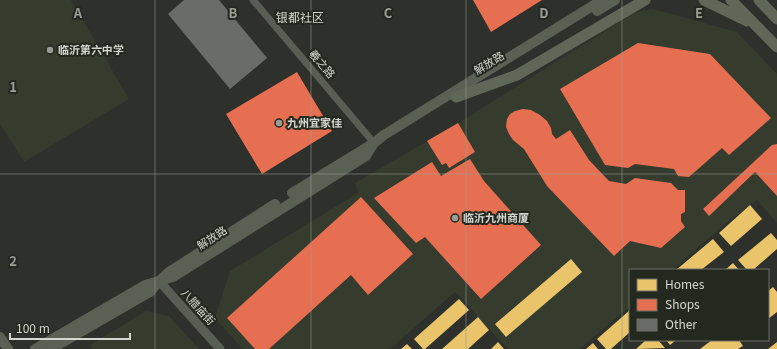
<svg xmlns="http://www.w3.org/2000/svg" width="777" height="349" font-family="Georgia,'Noto Sans SC',serif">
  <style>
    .built { fill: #353b2d }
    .homes { fill: #e9c46a }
    .shops { fill: #e76f51 }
    .building { fill: #6a6c67 }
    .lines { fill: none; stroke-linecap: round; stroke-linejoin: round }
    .minor { stroke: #595e54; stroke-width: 7 }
    .tertiary { stroke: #595e54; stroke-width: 9 }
    .secondary { stroke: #5b6054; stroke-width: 10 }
    .primary { stroke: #606658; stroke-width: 11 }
    .grid { fill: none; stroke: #999d96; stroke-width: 1; stroke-opacity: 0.55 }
    .poi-dot { fill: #999d96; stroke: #24291f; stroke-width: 1.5 }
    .labels { text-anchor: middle; stroke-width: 4; stroke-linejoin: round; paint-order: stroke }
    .poi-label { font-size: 11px; font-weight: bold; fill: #d3d7d0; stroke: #24291f; text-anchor: start }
    .street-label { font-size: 11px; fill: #d3d7d0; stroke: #24291f }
    .neighbourhood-label { font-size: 12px; fill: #d3d7d0; stroke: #24291f }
    .grid-label { font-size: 13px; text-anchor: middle; font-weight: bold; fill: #999d96; stroke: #24291f; stroke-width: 4; stroke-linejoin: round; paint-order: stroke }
  </style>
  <rect width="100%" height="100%" fill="#2e302b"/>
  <path class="built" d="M0 0H71L129 99 24 162 0 124Z
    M653 9 737 32 777 74V223L757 200 730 220 672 270H630V306L580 349H508L455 292 390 349H242L215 318 230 271 358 193 355 183 463 120 634 13Z
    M146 311 169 316 199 349H93L90 345Z"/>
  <path class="homes" d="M750 205 762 219 731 246 719 233Z
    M771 233 777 240V249L753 270H747L738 260Z
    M713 239 724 252 701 270H676Z
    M571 259 582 272 506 337 495 324Z
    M733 263 739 270H725Z
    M773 287 777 292V312L768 319V291Z
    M459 299 469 310 425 349H423L414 339Z
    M630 310V332L611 349H606L597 339Z
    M478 317 489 330 468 349H442Z
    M646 340H658L665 348 636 349Z
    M666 340H676L670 345Z
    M712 340H739L743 346 738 349H700Z
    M498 342 504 349H491Z
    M777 342V349H768Z
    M593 343 598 349H586Z
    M407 344 412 349H401Z"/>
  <path class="shops" d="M473 0H542L491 32Z
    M638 43 710 54 771 118 729 155 722 148 689 177 678 176 674 169 635 164 628 168 605 165 560 89Z
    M297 72 332 131 262 174 226 114Z
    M523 109 531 110 540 115 547 121 551 128 552 134 556 139 570 130 589 160 609 181 626 184 635 178 671 183 678 190H685V212L681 214V221L685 227 661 248 630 241 614 256 547 186 524 149 513 140 509 134 506 127 507 119 510 114 515 111Z
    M458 123 475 152 449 168 446 163 442 165 427 141Z
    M777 144V196L755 172 709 216 703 209 772 145Z
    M470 159 484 181 541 245 481 299 425 237 416 243 374 198 432 162 441 176Z
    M361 197 413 254 368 295 351 275 269 349H255L227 318Z"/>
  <path class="building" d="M184 0H219L267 58 230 89 168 14Z"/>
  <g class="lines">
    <path class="minor" d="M253 0 374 143"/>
    <path class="tertiary" d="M159 281 220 349"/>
    <path class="secondary" d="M597 11 615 0
      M292 193 374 143
      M0 337 8 349
      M35 349 145 285 173 277 366 156 374 143 384 135 602 0
      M51 349 150 292 159 281 169 272 275 204"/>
    <path class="primary" d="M704 0 747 21
      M731 0 777 47
      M759 0 777 19
      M456 97 517 75 645 0"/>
  </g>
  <path class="grid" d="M155 0V349M311 0V349M466 0V349M622 0V349M0 174H777"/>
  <g class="poi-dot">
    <circle cx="50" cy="50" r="4"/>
    <circle cx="279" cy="123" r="4"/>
    <circle cx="455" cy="218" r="4"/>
  </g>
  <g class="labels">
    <g class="poi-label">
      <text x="58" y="54">临沂第六中学</text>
      <text x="287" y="127">九州宜家佳</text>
      <text x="463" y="222">临沂九州商厦</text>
    </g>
    <g class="street-label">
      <text transform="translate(489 63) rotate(-31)" y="4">解放路</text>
      <text transform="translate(322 64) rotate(50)" y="4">羲之路</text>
      <text transform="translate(212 238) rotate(-33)" y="4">解放路</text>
      <text transform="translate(198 307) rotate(48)" y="4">八腊庙街</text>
    </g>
    <g class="neighbourhood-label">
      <text x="300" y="22">银都社区</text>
    </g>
  </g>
  <g class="grid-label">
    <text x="78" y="18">A</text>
    <text x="233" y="18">B</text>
    <text x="388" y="18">C</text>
    <text x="544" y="18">D</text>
    <text x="699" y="18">E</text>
    <text x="13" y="92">1</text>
    <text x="13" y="266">2</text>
  </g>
  <rect x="629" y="269" width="140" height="72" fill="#24291f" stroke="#6a6f66"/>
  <rect x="637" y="279" width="20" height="12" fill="#e9c46a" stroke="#6a6f66"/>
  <text x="665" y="289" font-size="12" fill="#d3d7d0">Homes</text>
  <rect x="637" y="299" width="20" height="12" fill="#e76f51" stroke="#6a6f66"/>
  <text x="665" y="309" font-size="12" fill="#d3d7d0">Shops</text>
  <rect x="637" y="319" width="20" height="12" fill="#6a6c67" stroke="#6a6f66"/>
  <text x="665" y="329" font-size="12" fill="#d3d7d0">Other</text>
  <path d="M10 333v6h120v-6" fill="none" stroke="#d3d7d0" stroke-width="2"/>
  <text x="16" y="333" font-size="12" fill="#d3d7d0" stroke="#24291f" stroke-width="3" paint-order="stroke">100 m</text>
</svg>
